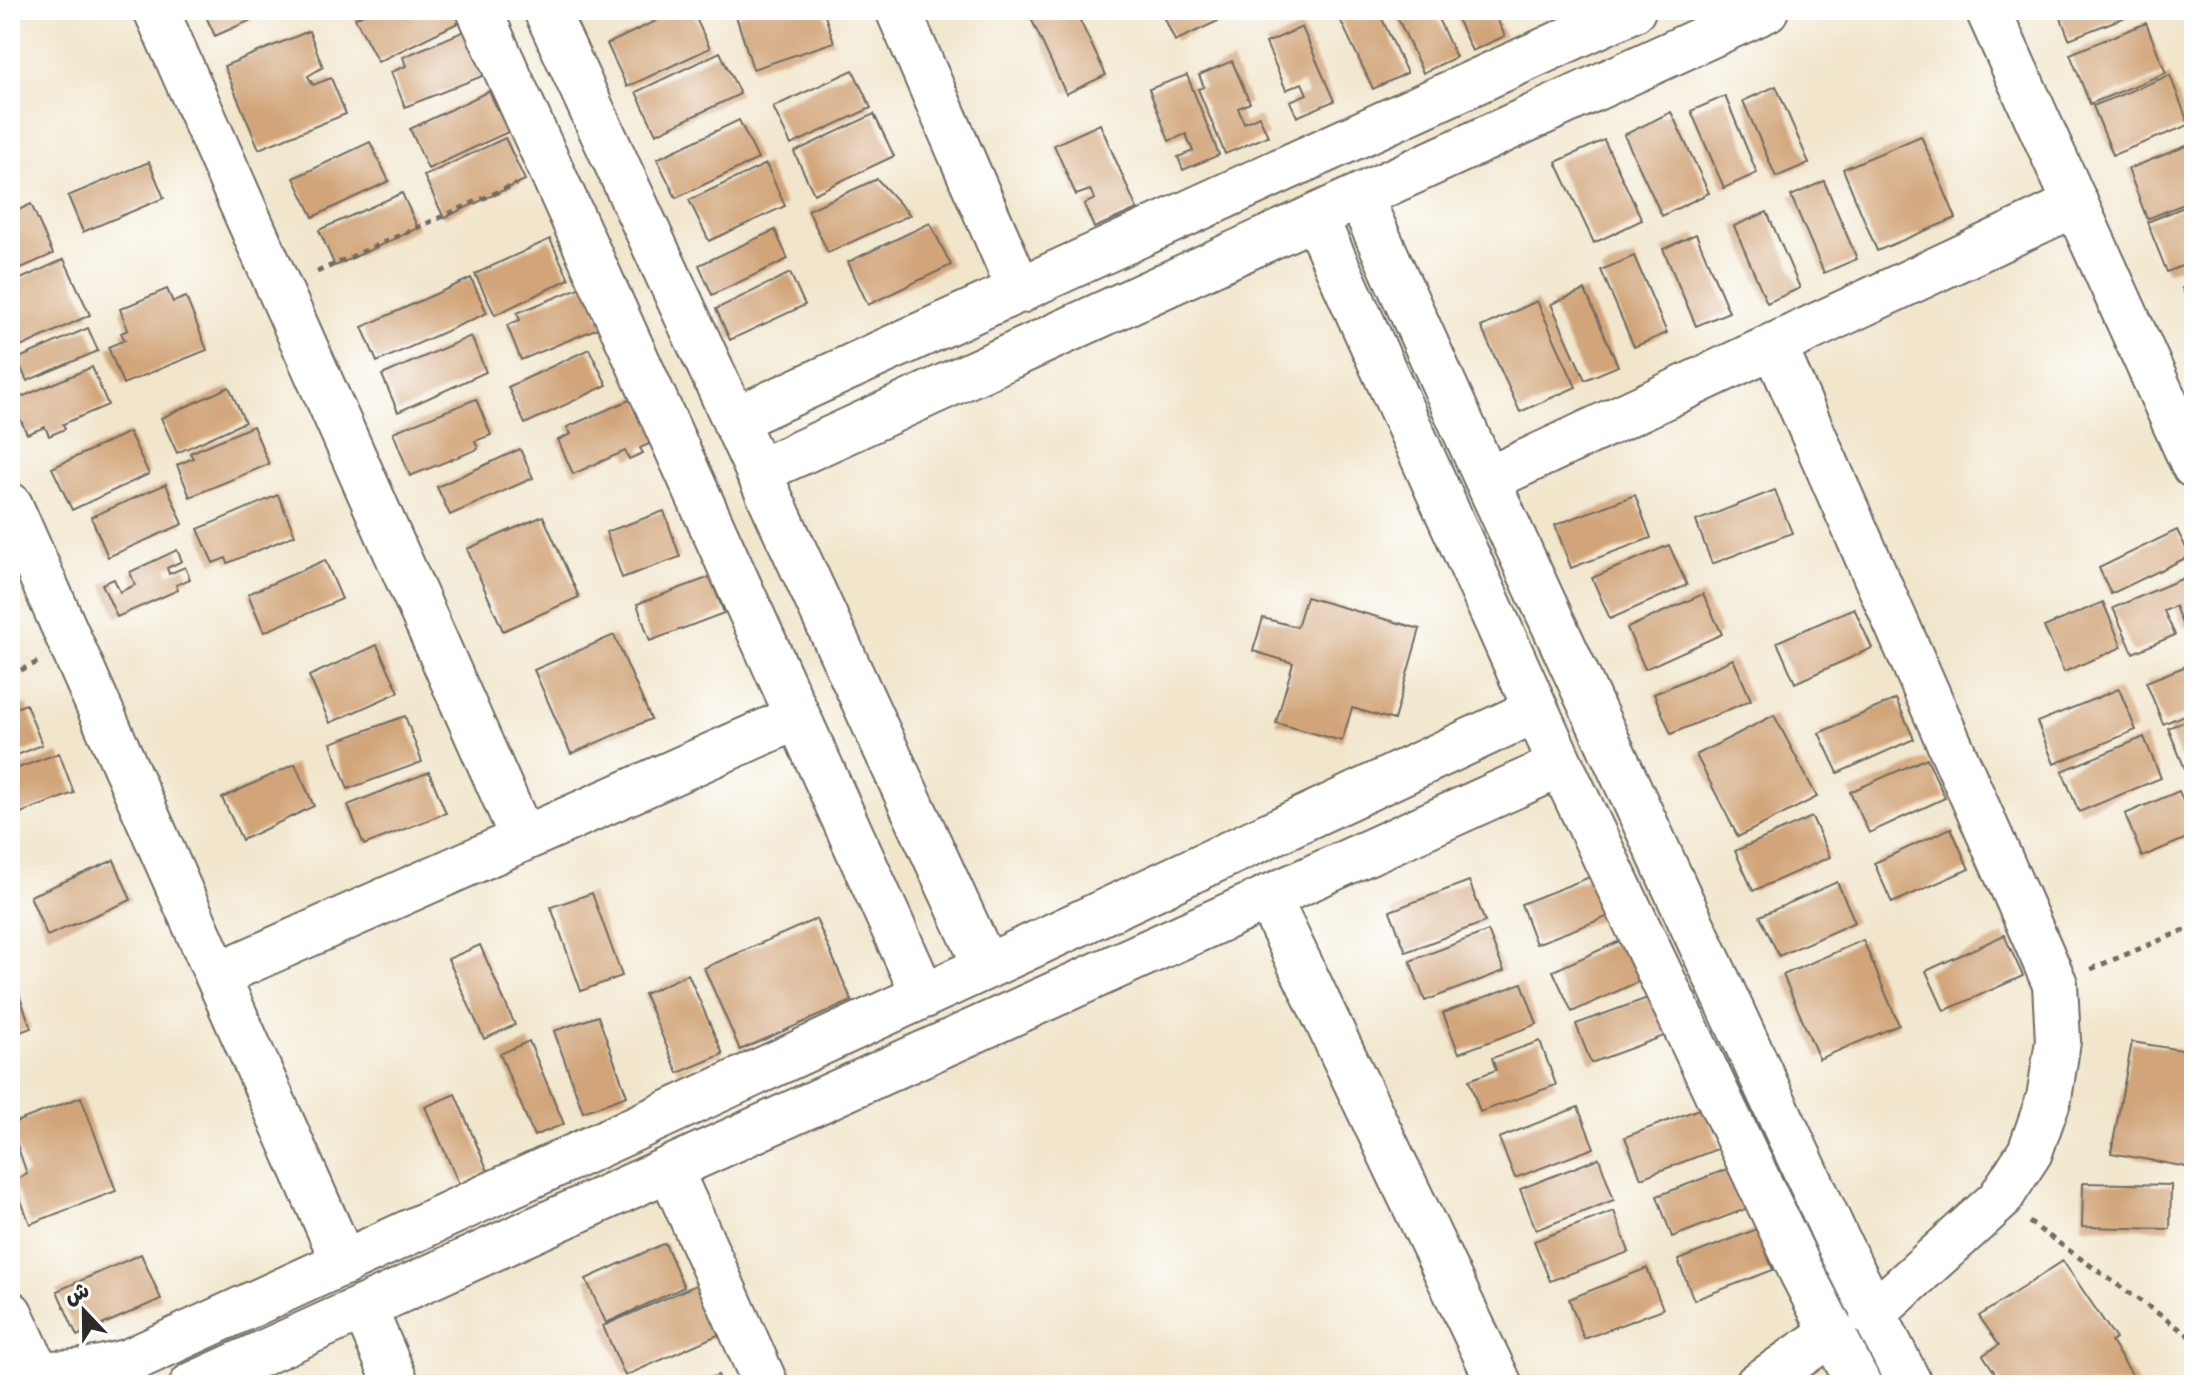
<svg xmlns="http://www.w3.org/2000/svg" width="2204" height="1395" font-family="Delius,'Playpen Sans Arabic',sans-serif">
  <style>
    .building { fill: #d1a579 }
    .lines { fill: none; stroke-linecap: round; stroke-linejoin: round }
    .minor-casing { stroke: #706c63; stroke-width: 48 }
    .path { stroke: #706c63; stroke-width: 5; stroke-dasharray: 6 6; stroke-linecap: butt }
    .minor { stroke: #fff; stroke-width: 44 }
  </style>
  <rect width="100%" height="100%" fill="#fff"/>
  <filter id="ink" filterUnits="userSpaceOnUse"><feTurbulence type="fractalNoise" baseFrequency=".0125" numOctaves="2"/><feDisplacementMap in="SourceGraphic" scale="16" xChannelSelector="R" yChannelSelector="G"/><feConvolveMatrix kernelMatrix="1 2 1 2 8 2 1 2 1" color-interpolation-filters="sRGB"/></filter>
  <filter id="wash" filterUnits="userSpaceOnUse"><feTurbulence type="fractalNoise" baseFrequency=".006" numOctaves="4" result="noise"/><feDisplacementMap in="SourceGraphic" scale="32" xChannelSelector="R" yChannelSelector="G"/><feGaussianBlur stdDeviation="1.8" result="paint"/><feColorMatrix in="noise" values="0 0 0 0 0 0 0 0 0 0 0 0 0 0 0 0 0 1.4 0 .05"/><feComposite in="paint" operator="in"/></filter>
  <g filter="url(#wash)">
    <rect width="100%" height="100%" fill="#f1e6cc"/>
    <g id="blocks">
      <path class="building" d="M203 10H274L215 36Z
        M371 10H469L472 16 378 62 355 18Z
        M679 10H692L710 48 627 87 607 44Z
        M752 10H823L834 42 753 69 736 16Z
        M1038 10H1075L1106 75 1066 94 1029 14Z
        M1161 10H1213L1218 21 1175 41Z
        M1355 10H1378L1407 73 1373 89 1339 17Z
        M1394 10H1434L1456 57 1423 73Z
        M1453 10H1493L1505 36 1472 51Z
        M2058 10H2143L2069 39Z
        M2146 23 2166 73 2090 104 2070 54Z
        M1302 27 1334 101 1297 117 1290 101 1307 94 1302 83 1286 90 1266 43Z
        M467 30 485 75 405 107 391 72 406 66 403 57Z
        M309 31 323 67 308 76 313 85 331 78 346 114 259 149 224 66Z
        M720 52 740 94 656 134 636 92Z
        M1232 61 1250 103 1238 108 1244 123 1259 116 1268 136 1225 154 1198 89 1204 87 1199 75Z
        M853 70 871 108 791 145 773 107Z
        M1187 75 1219 155 1183 170 1178 157 1193 151 1186 134 1169 141 1149 89Z
        M2170 75 2189 125 2113 155 2093 106Z
        M1776 86 1809 163 1776 177 1743 101Z
        M489 91 508 132 428 169 410 129Z
        M1725 96 1757 173 1724 188 1691 111Z
        M1671 112 1709 193 1662 216 1624 135Z
        M874 114 894 156 814 194 794 152Z
        M739 120 758 159 676 198 657 159Z
        M1100 124 1137 209 1094 228 1084 204 1095 199 1090 190 1076 195 1054 145Z
        M1921 136 1956 218 1877 251 1843 169Z
        M505 138 525 180 444 218 424 176Z
        M1604 140 1642 220 1594 243 1556 162Z
        M370 142 389 181 313 217 294 178Z
        M2194 143V200L2147 219 2128 169Z
        M149 162 164 198 83 232 68 196Z
        M766 164 785 206 709 241 689 200Z
        M877 179 910 215 828 253 808 210Z
        M1824 181 1857 259 1824 273 1791 196Z
        M402 193 418 228 335 266 319 230Z
        M2194 203V261L2167 272 2147 222Z
        M31 204 53 254 10 273V214Z
        M1767 212 1800 288 1767 303 1734 226Z
        M930 223 951 265 868 305 848 262Z
        M775 230 788 259 712 295 699 265Z
        M1696 234 1729 312 1696 326 1663 249Z
        M550 239 569 279 495 315 475 274Z
        M1634 256 1667 333 1634 347 1601 270Z
        M64 259 90 315 10 352V284Z
        M790 273 805 305 730 340 716 309Z
        M471 278 487 313 377 362 362 327Z
        M2194 283V317L2182 288Z
        M586 285 603 326 521 360 507 325 520 320 517 313Z
        M167 289 173 302 186 297 207 350 123 384 108 347 125 340 121 333 128 330 120 309Z
        M1585 290 1618 366 1585 380 1551 304Z
        M1537 301 1576 387 1520 412 1481 327Z
        M88 328 98 351 27 381 17 359Z
        M471 336 486 372 398 412 382 375Z
        M589 349 607 385 525 424 508 387Z
        M92 367 108 405 63 424 65 429 49 436 45 427 27 434 12 401Z
        M229 387 245 422 177 453 161 418Z
        M638 396 658 440 640 448 643 453 629 459 625 451 573 474 558 440 571 434 567 427Z
        M476 399 491 435 475 441 478 449 410 476 393 432Z
        M253 426 269 464 190 497 177 465 193 458 190 453Z
        M129 432 149 474 72 510 52 468Z
        M520 449 533 478 450 515 437 487Z
        M166 484 183 524 108 557 91 517Z
        M1775 490 1792 533 1712 564 1696 521Z
        M278 495 295 535 228 563 226 558 213 563 198 529Z
        M1635 495 1651 538 1571 568 1555 525Z
        M664 511 680 557 622 578 606 532Z
        M543 516 579 597 503 631 467 549Z
        M2177 530 2190 556 2111 594 2099 568Z
        M1669 545 1687 585 1610 619 1592 578Z
        M177 550 182 561 167 568 169 574 185 567 190 579 176 585 178 590 117 617 102 584 114 579 120 592 135 585 130 572Z
        M325 560 342 599 264 632 248 594Z
        M2193 574 2194 625 2184 629 2175 606 2164 611 2175 635 2133 653 2113 608Z
        M710 577 724 613 650 641 637 604Z
        M1703 594 1722 634 1645 669 1627 628Z
        M1306 597 1420 629 1394 720 1352 708 1342 741 1276 723 1293 663 1253 651 1263 618 1297 627Z
        M2103 602 2122 647 2064 672 2044 627Z
        M1854 608 1872 648 1795 683 1777 642Z
        M614 635 651 719 571 754 534 670Z
        M377 645 399 692 330 723 309 676Z
        M1733 659 1751 700 1671 734 1654 694Z
        M2194 663V711L2163 724 2146 682Z
        M2119 689 2136 730 2054 764 2037 722Z
        M1896 699 1914 739 1838 773 1819 733Z
        M26 704 42 745 10 758V710Z
        M1774 715 1817 797 1738 837 1696 755Z
        M405 716 422 762 348 789 331 743Z
        M2194 717V765L2185 769 2168 728Z
        M2144 737 2161 778 2079 812 2062 771Z
        M59 753 74 793 10 817V771Z
        M1927 758 1945 798 1869 833 1850 792Z
        M295 764 314 806 242 840 222 798Z
        M429 772 446 813 364 845 348 805Z
        M2179 791 2194 827V835L2142 857 2125 814Z
        M1812 817 1830 857 1753 891 1735 851Z
        M1951 828 1969 869 1892 903 1874 863Z
        M114 860 131 900 47 936 30 896Z
        M1600 873 1615 914 1536 944 1521 904Z
        M1469 881 1485 922 1406 952 1390 911Z
        M1837 882 1855 922 1779 956 1760 916Z
        M592 893 622 976 581 991 551 907Z
        M816 919 852 1001 740 1050 704 968Z
        M1488 931 1504 971 1425 1001 1410 961Z
        M1635 934 1653 975 1572 1012 1553 971Z
        M2004 935 2023 976 1944 1011 1926 971Z
        M1863 940 1899 1025 1819 1059 1783 975Z
        M480 945 515 1025 484 1039 448 959Z
        M688 974 723 1054 678 1073 644 994Z
        M1522 983 1537 1024 1459 1053 1443 1013Z
        M17 989 31 1028 10 1036V991Z
        M1653 996 1667 1035 1591 1063 1576 1024Z
        M598 1016 627 1096 583 1112 554 1031Z
        M529 1041 564 1124 534 1136 500 1054Z
        M1540 1041 1556 1085 1480 1112 1469 1080 1496 1070 1492 1058Z
        M2132 1042 2194 1052 2192 1168 2111 1153Z
        M455 1094 488 1171 459 1184 425 1107Z
        M81 1097 116 1191 30 1224 13 1180 27 1174 10 1124Z
        M1578 1107 1594 1148 1515 1178 1499 1138Z
        M1704 1107 1720 1148 1641 1178 1625 1137Z
        M1599 1158 1614 1200 1536 1230 1520 1189Z
        M1735 1166 1751 1207 1672 1237 1657 1196Z
        M2083 1183 2171 1185 2170 1229 2082 1227Z
        M1614 1211 1629 1252 1550 1281 1534 1241Z
        M1757 1229 1773 1270 1694 1300 1678 1260Z
        M665 1243 684 1287 606 1323 586 1279Z
        M141 1254 161 1299 77 1336 57 1291Z
        M2063 1261 2116 1339 2111 1342 2139 1385H2003L1983 1355 1999 1345 1979 1316Z
        M1647 1268 1663 1309 1584 1339 1569 1299Z
        M698 1284 720 1334 625 1376 603 1326Z
        M718 1375 723 1385H694Z"/>
    </g>
  </g>
  <g filter="url(#ink)">
    <use href="#blocks" fill-opacity="0" stroke="#706c63" stroke-width="2"/>
    <g class="lines">
      <defs>
        <path id="minor" d="M156 10 523 839
          M479 10 924 996
          M546 10 986 967
          M898 10 1020 291
          M1988 10 2194 466
          M1360 197 1487 480 1841 1248 1910 1385
          M1315 217 1561 765 1801 1271 1859 1385
          M1774 345 2055 984 2058 1041 2049 1098 2030 1152 1999 1200 1872 1315
          M734 420 1633 10
          M758 472 1766 10
          M1487 480 2076 204
          M10 505 344 1263
          M1268 897 1500 1385
          M217 975 798 717
          M670 1169 766 1385
          M364 1308 397 1385
          M10 1313 43 1385
          M37 1372C69 1375 97 1370 129 1361L986 967 1536 710
          M192 1385 1561 765
          M1757 1385 1832 1333"/>
      </defs>
      <use href="#minor" class="minor-casing"/>
      <path class="path" d="M317 272 516 184
        M10 675 38 662
        M2091 969 2194 926
        M2029 1222 2194 1339"/>
      <use href="#minor" class="minor"/>
    </g>
  </g>
  <rect width="2204" height="1395" fill="none" stroke="#fff" stroke-width="40"/>
  <g transform="translate(84 1311) rotate(338)" stroke="#ffffff" stroke-width="6" paint-order="stroke">
  <path d="M0-6L14 30L0 20L-14 30Z" fill="#2b2b2b"/>
  <text y="-12" font-size="22" font-weight="bold" text-anchor="middle" fill="#2b2b2b">ش</text>
  </g>
</svg>
